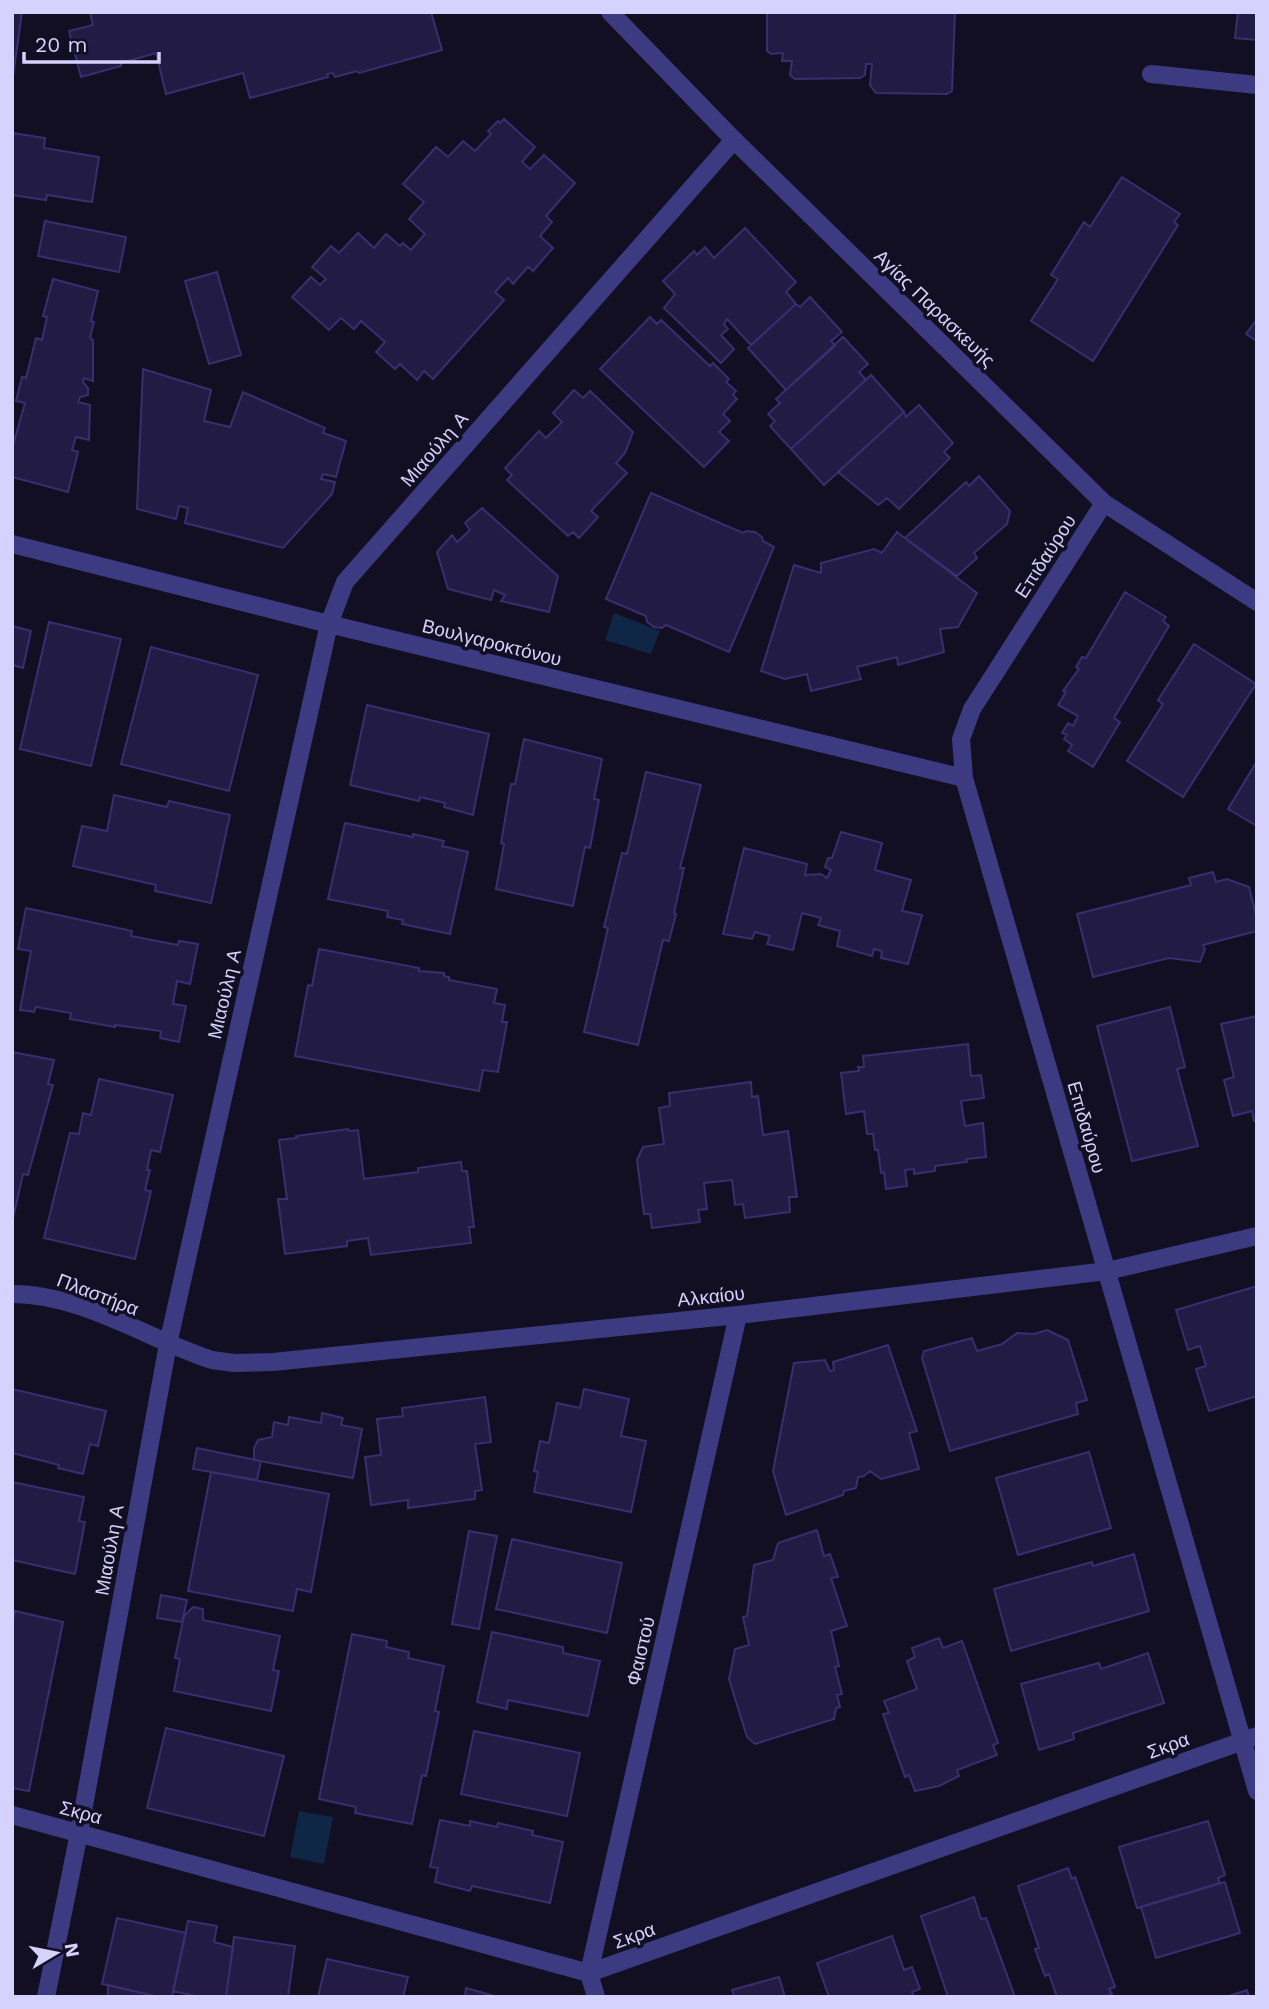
<svg xmlns="http://www.w3.org/2000/svg" width="1269" height="2009" font-family="'Work Sans',sans-serif">
  <style>
    .water { fill: #0f2647 }
    .building { fill: #221b44; stroke: #392e6f; stroke-width: 2 }
    .lines { fill: none; stroke-linecap: round; stroke-linejoin: round }
    .minor { stroke: #3c3b81; stroke-width: 18 }
    .tertiary { stroke: #3c3b81; stroke-width: 18 }
    .labels { text-anchor: middle; stroke-width: 7; stroke-linejoin: round; paint-order: stroke }
    .street-label { font-size: 19px; fill: #d6d2fe; stroke: #120f23 }
  </style>
  <rect width="100%" height="100%" fill="#120f23"/>
  <path class="water" d="M614 613 660 631 651 654 605 640Z
    M299 1811 333 1817 324 1864 290 1857Z"/>
  <path class="building" d="M12 12H22L13 77H12Z
    M90 12H431L442 50 359 73 357 71 335 77 333 73 327 74 328 77 250 98 243 73 166 94 156 53 121 63V66L81 77 69 31 93 25Z
    M767 12H955L952 91 947 94 876 93 870 85 872 64H866L865 75 860 78 795 79 790 75 792 61H782L783 53 771 54 767 51Z
    M1238 12H1257V40L1235 38Z
    M504 119 535 147 522 162 530 169 544 155 575 183 546 216 552 222 540 236 553 248 533 271 528 267 513 284 508 278 495 292 504 300 433 379 424 371 417 380 400 364 395 369 376 352 385 342 361 321 354 329 341 318 329 330 292 297 311 277 320 285 326 279 312 267 331 246 339 253 358 233 374 248 386 234 400 246 403 243 411 250 425 234 409 219 424 202 403 184 436 147 448 157 463 141 475 151 491 134 488 131 498 121 500 123Z
    M12 133 45 138 44 148 99 157 92 202 47 195 46 200 12 195Z
    M1122 177 1180 214 1174 222 1178 225 1093 361 1031 321 1058 279 1051 275 1084 222 1090 227Z
    M45 221 126 237 119 272 38 256Z
    M745 228 796 282 786 292 796 304 751 345 727 319 724 324 728 329 721 335 734 349 721 363 664 308 675 294 663 281 694 251 697 255 705 247 714 258Z
    M217 272 241 355 209 364 185 281Z
    M53 279 98 291 91 321 94 322 90 338 93 340V381L84 378 83 382 88 388V395L80 397 78 402 90 405 89 440 76 437 72 450 78 452 68 492 12 477V449L25 403 16 401 22 377 26 378 36 338 42 340 47 317 43 316Z
    M810 297 842 332 831 341 835 346 786 390 748 348 796 304 800 307Z
    M650 317 657 324 661 320 710 366 713 363 729 379 726 382 736 391 733 395 737 399 723 414 730 421 719 432 729 441 704 467 600 369Z
    M1257 319V341L1246 334Z
    M843 337 868 364 859 372 866 380 791 449 770 426 775 421 768 414 780 403 776 399Z
    M143 369 211 390 204 421 230 427 243 392 325 428 323 433 346 441 336 477 323 474 321 479 335 482 332 494 283 548 185 523 188 508 179 506 176 519 137 509Z
    M871 375 904 412 824 485 791 449Z
    M574 390 583 398 590 391 633 432 625 453 616 463 627 473 591 511 598 517 579 538 573 532 568 536 507 480 512 475 505 468 539 431 546 438 562 422 553 413Z
    M919 405 953 443 944 452 950 458 899 509 887 498 878 505 838 472 904 412 906 417Z
    M979 476 1010 511 1007 524 974 553 977 558 957 576 905 538 966 482 969 486Z
    M651 493 743 533 747 531 755 532 762 537 763 541 774 547 729 652 666 625 662 628 654 627 647 622 646 616 606 599Z
    M482 508 558 576 549 612 501 601 505 595 494 590 491 600 448 589 437 552 452 535 457 542 470 530 465 523Z
    M897 532 977 593 958 627 940 629 944 652 898 665 897 657 857 667 861 679 811 691 807 674 785 679 761 671 794 565 821 573V563L874 549 882 553Z
    M1125 592 1166 617 1163 621 1169 626 1114 718 1120 722 1093 767 1068 751 1072 745 1064 739 1067 735 1062 733 1068 723 1073 726 1078 716 1058 705 1066 692 1063 691 1079 669 1076 667 1082 657 1086 658Z
    M49 622 121 639 91 766 20 749Z
    M12 626 31 631 23 668 12 665Z
    M1194 644 1256 684 1183 797 1127 761 1163 704 1158 700Z
    M151 647 258 675 229 791 121 764Z
    M367 705 489 734 473 815 444 807 445 803 420 797 419 801 350 785Z
    M524 739 602 759 594 799 599 800 590 848 585 847 573 906 496 889 504 844 501 843 511 784H515Z
    M1257 761V826L1228 809Z
    M646 772 701 785 680 868H684L674 913 676 914 669 941 663 940 638 1045 584 1032 608 928 604 927 622 853 627 854Z
    M114 795 167 807 169 801 230 815 211 903 155 891 156 885 73 866 82 826 107 831Z
    M345 823 413 837V834L444 841 442 846 468 852 450 934 402 924 403 920 387 917 388 911 328 899Z
    M841 832 882 843 875 870 911 880 902 911 922 915 908 964 881 958 882 951 874 949 872 956 837 946 840 931 818 925 821 918 802 913 793 950 767 944 770 936 755 932 752 939 723 934 744 848 807 864 805 875 821 874 827 878 831 870 825 867 828 858H832Z
    M1213 872 1216 882 1227 879 1249 887 1257 919V931L1203 945 1205 949 1200 962 1169 958 1093 977 1077 914 1191 885 1189 878Z
    M26 908 132 931 131 936 178 945 179 941 198 944 190 984 177 981 173 1004 186 1006 179 1042 160 1038 161 1031 115 1025V1027L70 1019 71 1013 36 1007 34 1012 20 1010 31 951 18 949Z
    M319 949 419 968V971L444 973V976L449 977V980L497 989 494 1003 505 1005 502 1022H507L498 1072 483 1070 479 1091 295 1056 308 985 312 986Z
    M1170 1007 1185 1067 1177 1069 1198 1146 1132 1161 1097 1026Z
    M1257 1016V1121H1254L1252 1111 1233 1116 1224 1080 1234 1077 1221 1024Z
    M968 1044 971 1076 981 1075 984 1098 961 1101 965 1126 983 1123 986 1157 966 1159 967 1162 935 1166V1171L914 1174V1169L905 1170 907 1186 886 1189 884 1172 881 1173 878 1150H875L873 1134H867L864 1111 846 1114 841 1073 859 1071 858 1067H864L863 1056Z
    M12 1052 54 1060 48 1084 53 1085 28 1175 23 1174 12 1223Z
    M99 1079 173 1095 160 1152 151 1150 147 1170H150L145 1190 151 1191 135 1259 44 1238 70 1133 79 1134 83 1113 91 1115Z
    M751 1082 752 1097 758 1096 763 1135 788 1131 797 1197H789L790 1212 745 1218 743 1204 735 1205 732 1180 704 1183 707 1209 698 1210 700 1222 652 1228 650 1214H644L637 1160 643 1147 664 1144 659 1108 670 1106 669 1093Z
    M348 1129 349 1131 358 1130 364 1179 418 1172V1168L461 1162 462 1171H467L474 1227H469L471 1243 371 1255 368 1238 347 1241V1246L285 1254 278 1199H287L279 1140 297 1138 296 1136Z
    M1257 1286V1396L1209 1411 1196 1369 1206 1366 1200 1346 1188 1350 1176 1310Z
    M1047 1330 1068 1340 1087 1400 1076 1403 1078 1414 950 1451 922 1358 924 1351 972 1338 977 1351 1002 1344 1017 1333 1034 1334Z
    M888 1345 917 1431 909 1433 919 1469 881 1479 870 1471 864 1476 858 1477 856 1488 844 1491 843 1495 786 1515 773 1471 794 1363 825 1360 830 1371 834 1370 833 1362Z
    M12 1389 106 1411 98 1446 90 1444 83 1474 58 1468 59 1465 12 1453Z
    M584 1389 629 1399 621 1436 646 1441 631 1512 534 1492 538 1472 534 1471 540 1441 549 1443 557 1403 580 1408Z
    M485 1397 491 1442 475 1444 482 1490 475 1491V1499L408 1508V1500L371 1505 365 1457 381 1455 377 1419 403 1416 402 1408Z
    M322 1413 343 1418 341 1425 362 1429 353 1478 254 1460V1448L258 1440 272 1437 274 1422 288 1425 289 1417 321 1423Z
    M197 1448 261 1461 257 1480 193 1469Z
    M1089 1452 1111 1528 1018 1555 996 1478Z
    M211 1472 329 1494 311 1592 297 1589 293 1611 188 1591Z
    M12 1482 84 1497 79 1521 85 1522 75 1574 12 1560Z
    M817 1530 824 1556 830 1554 838 1577 831 1578 847 1626 831 1631 839 1666 835 1667 842 1694 837 1695 840 1707 836 1708 834 1719 755 1744 747 1737 729 1679 735 1649 749 1645 743 1617 747 1616 754 1565 773 1560 778 1543Z
    M469 1531 497 1536 479 1629 452 1624Z
    M512 1539 622 1563 607 1633 496 1609Z
    M1134 1554 1149 1611 1011 1651 994 1589 1092 1562 1093 1566Z
    M161 1595 187 1600 182 1622 157 1618Z
    M193 1607 203 1609V1620L280 1636 273 1670 279 1671 271 1711 174 1691 180 1659 175 1658 184 1616Z
    M15 1611 63 1622 29 1791 12 1788V1625Z
    M492 1632 563 1647V1653L600 1661 588 1716 508 1700 507 1709 477 1702Z
    M352 1634 387 1641 386 1647 409 1652 408 1658 444 1666 435 1711 439 1712 426 1776 422 1775 412 1824 355 1813 356 1807 319 1799Z
    M939 1638 943 1648 962 1641 998 1743 993 1745 997 1755 957 1770 959 1776 939 1786 915 1791 909 1775 905 1777 883 1714 889 1713 884 1701 917 1689 907 1661 915 1657 912 1648Z
    M1148 1653 1164 1703 1073 1733 1074 1739 1039 1750 1021 1684 1099 1663 1101 1669Z
    M166 1728 284 1756 264 1836 147 1808Z
    M474 1731 580 1753 567 1816 461 1794Z
    M440 1820 470 1826V1821L497 1827 498 1823 533 1831 532 1835 563 1842 550 1903 472 1886 470 1891 435 1882 438 1868 430 1867Z
    M1208 1821 1225 1875 1218 1878 1220 1883 1137 1908 1119 1847Z
    M1068 1868 1072 1879 1075 1877 1115 1987 1109 1989 1112 1994 1104 1997H1057L1049 1974 1045 1976 1035 1949 1039 1948 1018 1886Z
    M1225 1882 1240 1933 1156 1958 1141 1907Z
    M974 1897 981 1919 986 1918 1015 1997H948L921 1916Z
    M117 1918 186 1933 172 1997H159L102 1984Z
    M188 1921 217 1926 214 1942 233 1947 226 1997H200L173 1991Z
    M892 1936 904 1970 912 1967 920 1989 912 1992 914 1997H829L817 1963Z
    M234 1937 295 1946 288 1997H226Z
    M327 1959 408 1977 403 1997H318Z
    M779 1977 785 1997H730L734 1995 732 1990Z
    M108 1985 159 1997H108Z
    M466 1988 498 1997H465Z
    M1247 1990 1249 1997H1226Z"/>
  <g class="lines">
    <path class="minor" d="M1151 74 1257 85
      M1104 503 972 709 961 739 964 778 1257 1791
      M12 544 329 624 964 778
      M12 1294C82 1294 147 1339 212 1360L234 1363 273 1362 738 1315 1107 1271 1257 1236
      M12 1815 589 1973 1257 1736
      M46 1997 79 1833 168 1344 329 624 345 582 734 140
      M596 1997 589 1973 738 1315"/>
    <path class="tertiary" d="M610 12 734 140 1104 503 1257 602"/>
  </g>
  <g class="labels">
    <g class="street-label">
      <text transform="translate(935 308) rotate(44)" y="7">Αγίας Παρασκευής</text>
      <text transform="translate(434 449) rotate(-49)" y="7">Μιαούλη Α</text>
      <text transform="translate(1045 556) rotate(-57)" y="7">Επιδαύρου</text>
      <text transform="translate(492 642) rotate(14)" y="7">Βουλγαροκτόνου</text>
      <text transform="translate(224 994) rotate(-77)" y="7">Μιαούλη Α</text>
      <text transform="translate(1087 1127) rotate(74)" y="7">Επιδαύρου</text>
      <text transform="translate(98 1294) rotate(21)" y="7">Πλαστήρα</text>
      <text transform="translate(711 1296) rotate(-6)" y="7">Αλκαίου</text>
      <text transform="translate(109 1550) rotate(-80)" y="7">Μιαούλη Α</text>
      <text transform="translate(640 1651) rotate(-77)" y="7">Φαιστού</text>
      <text transform="translate(1168 1745) rotate(-20)" y="7">Σκρα</text>
      <text transform="translate(81 1812) rotate(15)" y="7">Σκρα</text>
      <text transform="translate(634 1935) rotate(-20)" y="7">Σκρα</text>
    </g>
  </g>
  <rect width="1269" height="2009" fill="none" stroke="#d6d2fe" stroke-width="28"/>
  <g transform="translate(56 1953) rotate(80)" stroke="#120f23" stroke-width="5" paint-order="stroke">
  <path d="M0-5L12 26L0 18L-12 26Z" fill="#d6d2fe"/>
  <text y="-10" font-size="19" font-weight="bold" text-anchor="middle" fill="#d6d2fe">N</text>
  </g>
  <path d="M24 52v10h135v-10" fill="none" stroke="#d6d2fe" stroke-width="3.5"/>
  <text x="35" y="52" font-size="21" fill="#d6d2fe" stroke="#120f23" stroke-width="5" paint-order="stroke">20 m</text>
</svg>
